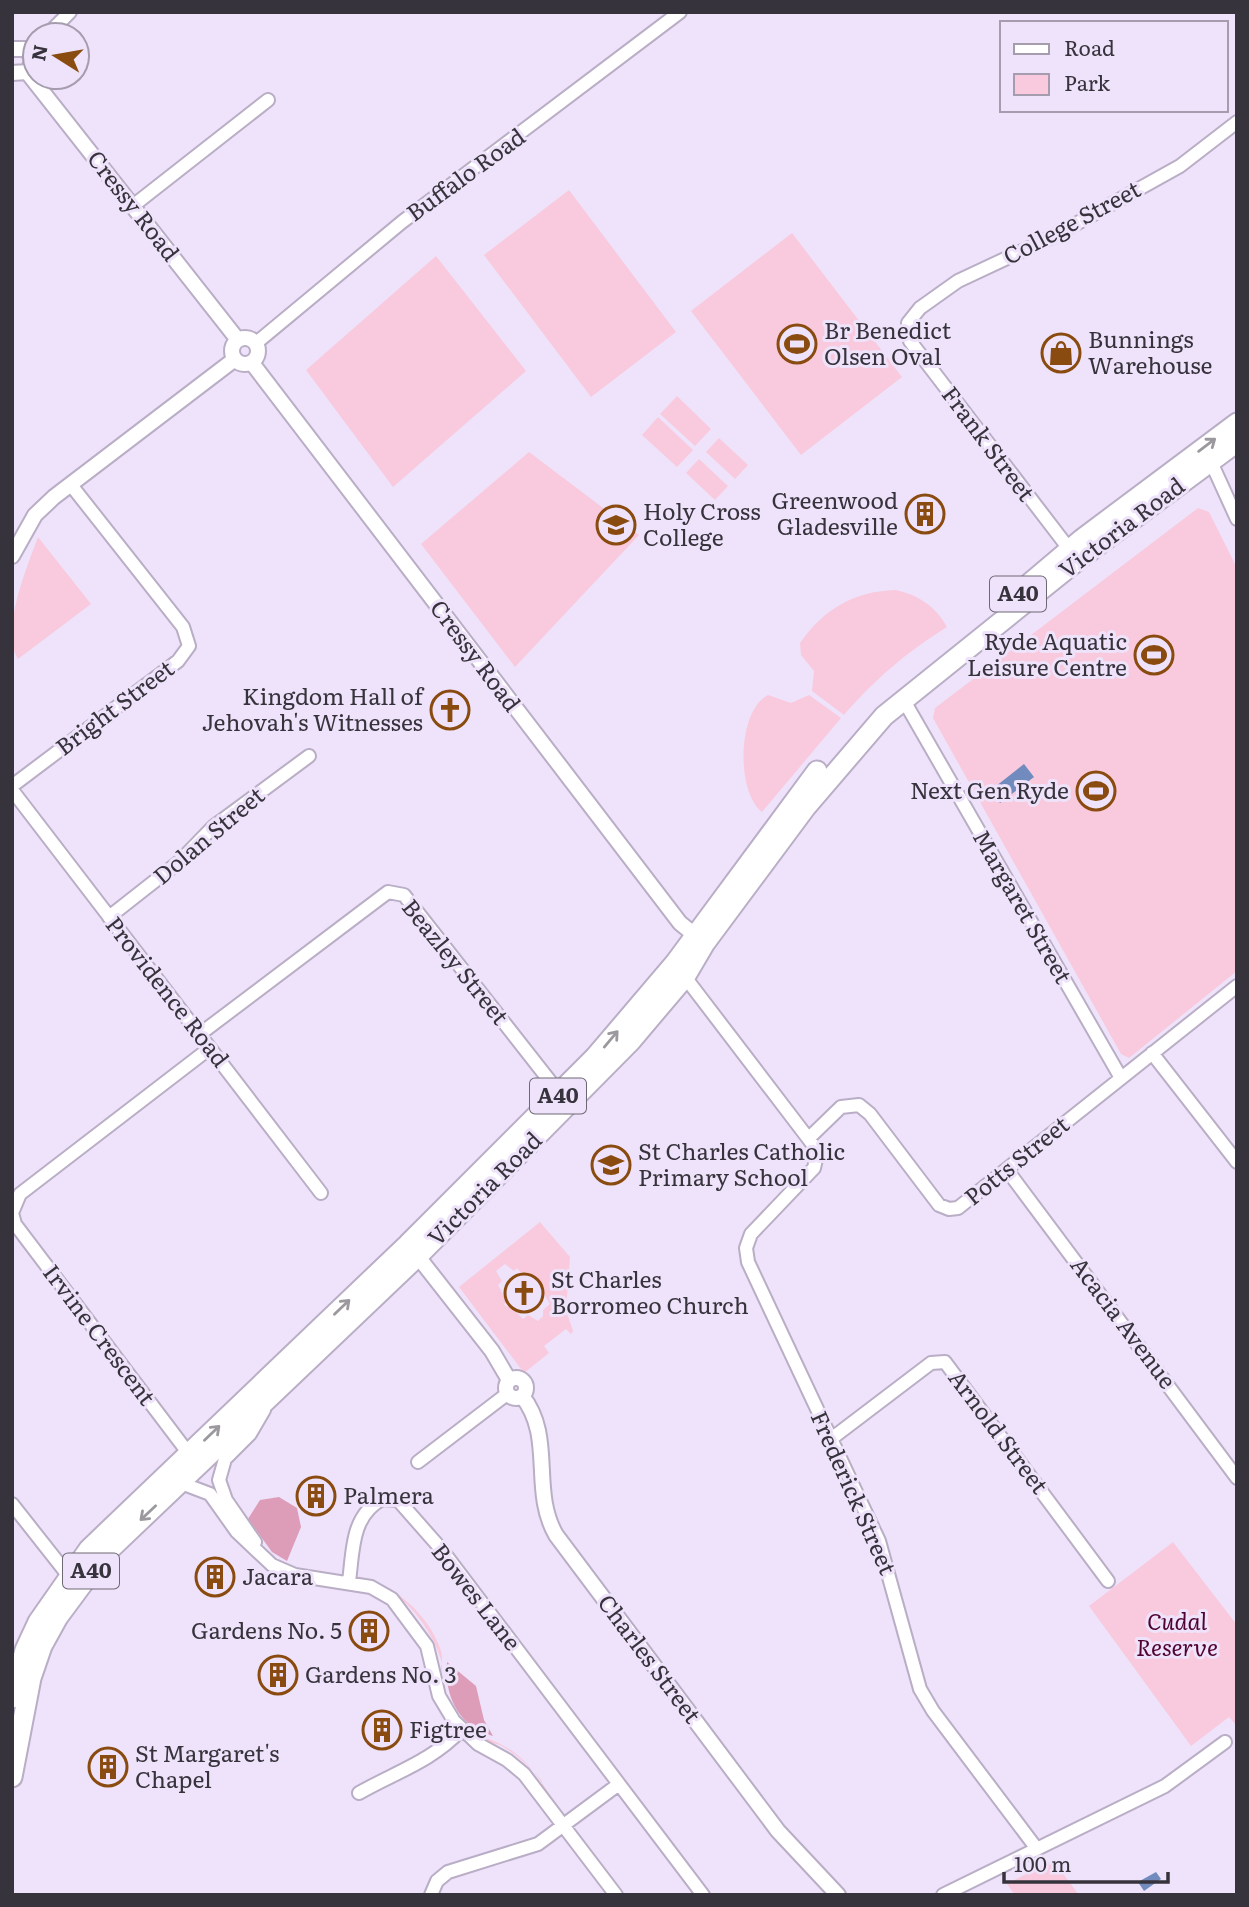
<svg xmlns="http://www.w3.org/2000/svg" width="1249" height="1907" font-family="Literata,serif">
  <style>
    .green { fill: #f9cadd; fill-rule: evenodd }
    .forest { fill: #dd9cb8 }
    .water { fill: #718bbf }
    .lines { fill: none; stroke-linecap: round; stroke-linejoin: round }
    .minor-casing { stroke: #b9aec5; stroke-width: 16 }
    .tertiary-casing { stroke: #b9aec5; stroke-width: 18 }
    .trunk-casing { stroke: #b9aec5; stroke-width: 23 }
    .minor { stroke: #fff; stroke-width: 12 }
    .tertiary { stroke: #fff; stroke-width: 14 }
    .trunk { stroke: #fff; stroke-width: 19 }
    .oneway { stroke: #9b999e }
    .labels { text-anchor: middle; stroke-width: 6; stroke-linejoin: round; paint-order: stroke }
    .shield { fill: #eee3fa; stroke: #6e6875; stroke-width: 2 }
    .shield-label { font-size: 21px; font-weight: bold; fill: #37333c }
    .street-label { font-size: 23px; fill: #37333c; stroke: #eee3fa }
    .poi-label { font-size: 23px; fill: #37333c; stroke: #eee3fa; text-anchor: start }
    .park-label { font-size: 23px; font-style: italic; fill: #500330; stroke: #eee3fa }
  </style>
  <rect width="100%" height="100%" fill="#eee3fa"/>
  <path class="green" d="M569 190 676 332 591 397 484 255Z
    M792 233 902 377 801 455 691 311Z
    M436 256 526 371 393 487 306 370Z
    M677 396 711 429 695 446 660 414Z
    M658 417 693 450 677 467 642 435Z
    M719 438 748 465 735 479 706 452Z
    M529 452 639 535 515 667 421 544Z
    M699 459 728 486 715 500 686 473Z
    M1198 508 1209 512 1237 568V971L1129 1058 1121 1054 933 718 935 708Z
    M38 537 91 604 18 659C0 631 27 567 38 537Z
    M896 590C919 595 936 607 947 627 907 652 875 679 844 715L812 691 814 671 801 655 800 643C824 609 854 591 896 590Z
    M768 695 791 703 809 695 841 718 762 812C736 792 737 711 768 695Z
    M540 1222 570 1257 566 1310 573 1331 571 1334 566 1329 544 1346 549 1353 524 1373 459 1287ZM505 1264 514 1271 517 1268 537 1292 541 1289 550 1304 543 1310V1316L538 1321 528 1315 523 1319 510 1305 507 1307 504 1304 507 1302 498 1285 502 1281 496 1271Z
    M1173 1542 1237 1625V1726L1229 1717 1191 1746 1089 1606Z
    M356 1576C392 1582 427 1613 440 1648 444 1659 441 1668 442 1680 444 1699 456 1714 466 1729 452 1710 435 1687 442 1663 434 1633 409 1599 381 1585 373 1581 361 1580 356 1576Z
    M477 1735C529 1750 537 1779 566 1818L542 1788V1781C530 1767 518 1755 502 1746 491 1741 490 1747 477 1735Z
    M1053 1860 1079 1895H1015L1007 1884Z"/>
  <path class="forest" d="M279 1497 297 1508 301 1527 287 1561 272 1552 248 1519 260 1500Z
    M447 1662 476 1686 484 1720 493 1736C458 1727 444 1695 447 1662Z"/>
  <path class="water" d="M1024 764 1034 777 1000 803 991 790Z
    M1156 1872 1161 1879 1144 1891 1138 1882Z"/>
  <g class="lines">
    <defs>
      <path id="minor" d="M47 35 70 12
        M134 205 268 100
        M255 344 402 222 680 12
        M1211 462 1237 519
        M1073 554 910 341 908 323 920 308 958 281 1056 235 1180 166 1237 122
        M903 699 1121 1078
        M12 786 178 661 189 646 183 627 71 485
        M12 790 321 1193
        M109 917 179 862 213 827 309 756
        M685 977 814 1146 817 1155 814 1168 751 1234 746 1248 748 1262 879 1541 920 1689 933 1711 1037 1849
        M200 1034 388 892 404 895 560 1094
        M1152 1053 1237 1162
        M809 1138 841 1107 859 1105 870 1114 939 1205 949 1209 958 1208 1237 986
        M1007 1170 1237 1478
        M12 1213 15 1224 189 1454
        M12 1213 20 1194 210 1048
        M831 1439 931 1363 945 1362 1108 1581
        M418 1462 507 1394
        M181 1483 210 1494 237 1532 272 1565 295 1575 371 1587 392 1599 427 1646 439 1696 454 1721 478 1744 507 1760 524 1774 616 1895
        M12 1504 68 1575
        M255 1542 226 1500 219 1480 225 1459 250 1434 264 1410
        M349 1582C353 1551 351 1516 382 1499L398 1500 442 1550 619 1784
        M359 1793C396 1772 432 1761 461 1730
        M431 1895 437 1881 448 1872 538 1844 619 1784 703 1895
        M943 1895 1165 1786 1225 1742"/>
      <path id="tertiary" d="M12 49H27L33 61 27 72 12 73
        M27 72 238 340
        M232 351a13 13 0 1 1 26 0a13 13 0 1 1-26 0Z
        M252 363 680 923 702 941
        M12 556 35 515 54 497 235 359
        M412 1249 492 1351 509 1380
        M506 1388a10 10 0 1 1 20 0a10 10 0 1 1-20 0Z
        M522 1396C555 1437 530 1490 556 1535L778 1831 838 1895"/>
      <path id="trunk" d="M1030 583 1082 539 1237 423
        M12 1698 25 1650 38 1622 89 1549 408 1244 595 1057 675 963 817 771
        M12 1777 31 1678 42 1646 58 1617 104 1555 418 1256 630 1042 685 977 705 943 806 807 884 716 1078 560 1237 442"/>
    </defs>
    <use href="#minor" class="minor-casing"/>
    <use href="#tertiary" class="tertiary-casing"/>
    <use href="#trunk" class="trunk-casing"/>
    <use href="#minor" class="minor"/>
    <use href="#tertiary" class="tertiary"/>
    <use href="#trunk" class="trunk"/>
  </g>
  <defs><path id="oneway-shaft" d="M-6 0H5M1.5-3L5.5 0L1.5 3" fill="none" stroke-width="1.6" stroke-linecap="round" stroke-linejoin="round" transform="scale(1.75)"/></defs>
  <g class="oneway">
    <use href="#oneway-shaft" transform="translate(1207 445) rotate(-37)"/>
    <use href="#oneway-shaft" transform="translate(611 1039) rotate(-50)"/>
    <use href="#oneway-shaft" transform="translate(342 1307) rotate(-44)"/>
    <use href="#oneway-shaft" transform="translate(212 1433) rotate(-44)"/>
    <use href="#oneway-shaft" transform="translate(148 1513) rotate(137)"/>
  </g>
  <defs>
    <symbol id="stadium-ring" viewBox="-11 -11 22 22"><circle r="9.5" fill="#eee3fa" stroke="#8a4b10" stroke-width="1.5"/><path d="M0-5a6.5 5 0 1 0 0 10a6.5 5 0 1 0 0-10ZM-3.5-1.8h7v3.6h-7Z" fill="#8a4b10"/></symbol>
    <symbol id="shop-ring" viewBox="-11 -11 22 22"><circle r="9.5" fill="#eee3fa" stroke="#8a4b10" stroke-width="1.5"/><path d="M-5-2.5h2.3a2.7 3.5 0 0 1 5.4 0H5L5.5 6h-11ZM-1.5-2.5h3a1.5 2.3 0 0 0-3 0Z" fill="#8a4b10"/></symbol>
    <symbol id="building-ring" viewBox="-11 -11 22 22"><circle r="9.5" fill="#eee3fa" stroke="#8a4b10" stroke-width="1.5"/><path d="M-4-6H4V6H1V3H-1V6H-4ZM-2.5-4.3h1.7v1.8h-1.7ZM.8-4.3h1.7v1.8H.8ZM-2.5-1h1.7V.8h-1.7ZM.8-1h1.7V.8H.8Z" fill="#8a4b10"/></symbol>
    <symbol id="school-ring" viewBox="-11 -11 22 22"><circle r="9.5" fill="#eee3fa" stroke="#8a4b10" stroke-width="1.5"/><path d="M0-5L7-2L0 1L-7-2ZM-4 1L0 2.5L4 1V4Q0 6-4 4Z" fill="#8a4b10"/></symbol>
    <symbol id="church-ring" viewBox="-11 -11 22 22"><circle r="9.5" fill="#eee3fa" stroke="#8a4b10" stroke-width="1.5"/><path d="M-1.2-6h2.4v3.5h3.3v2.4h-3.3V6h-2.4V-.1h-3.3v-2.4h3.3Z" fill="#8a4b10"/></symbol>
  </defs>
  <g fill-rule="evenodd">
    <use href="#stadium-ring" x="775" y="322" width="44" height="44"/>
    <use href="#shop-ring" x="1039" y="331" width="44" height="44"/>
    <use href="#building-ring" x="903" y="492" width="44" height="44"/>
    <use href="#school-ring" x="594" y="503" width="44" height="44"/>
    <use href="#stadium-ring" x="1132" y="633" width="44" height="44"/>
    <use href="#church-ring" x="428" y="688" width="44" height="44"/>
    <use href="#stadium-ring" x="1074" y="769" width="44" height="44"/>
    <use href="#school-ring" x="589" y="1143" width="44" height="44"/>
    <use href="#church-ring" x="502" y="1271" width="44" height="44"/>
    <use href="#building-ring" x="294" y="1474" width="44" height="44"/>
    <use href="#building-ring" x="193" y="1555" width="44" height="44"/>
    <use href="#building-ring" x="347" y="1609" width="44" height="44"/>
    <use href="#building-ring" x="256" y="1653" width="44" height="44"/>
    <use href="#building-ring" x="360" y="1708" width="44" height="44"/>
    <use href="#building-ring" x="86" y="1745" width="44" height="44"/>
  </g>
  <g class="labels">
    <g class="shield">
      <rect x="990" y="576.5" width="56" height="35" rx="5"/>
      <rect x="530" y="1078.5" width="56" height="35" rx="5"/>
      <rect x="63" y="1553.5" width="56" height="35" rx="5"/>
    </g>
    <g class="shield-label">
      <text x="1018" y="601">A40</text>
      <text x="558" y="1103">A40</text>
      <text x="91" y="1578">A40</text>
    </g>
    <g class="street-label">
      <text transform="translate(466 175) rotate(-36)" y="8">Buffalo Road</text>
      <text transform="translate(133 206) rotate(52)" y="8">Cressy Road</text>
      <text transform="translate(1072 223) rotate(-28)" y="8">College Street</text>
      <text transform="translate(988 444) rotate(53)" y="8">Frank Street</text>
      <text transform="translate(1122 528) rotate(-37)" y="8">Victoria Road</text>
      <text transform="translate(475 656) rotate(53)" y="8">Cressy Road</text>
      <text transform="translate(115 708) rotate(-37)" y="8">Bright Street</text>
      <text transform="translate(209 836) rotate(-40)" y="8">Dolan Street</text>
      <text transform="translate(1022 907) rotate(60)" y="8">Margaret Street</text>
      <text transform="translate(455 962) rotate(51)" y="8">Beazley Street</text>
      <text transform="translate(167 992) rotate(52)" y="8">Providence Road</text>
      <text transform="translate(1017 1161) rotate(-39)" y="8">Potts Street</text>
      <text transform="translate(485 1189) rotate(-45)" y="8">Victoria Road</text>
      <text transform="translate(1123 1323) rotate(53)" y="8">Acacia Avenue</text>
      <text transform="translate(99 1335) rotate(53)" y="8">Irvine Crescent</text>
      <text transform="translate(998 1432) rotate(53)" y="8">Arnold Street</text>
      <text transform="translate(853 1493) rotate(66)" y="8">Frederick Street</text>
      <text transform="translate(476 1597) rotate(52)" y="8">Bowes Lane</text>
      <text transform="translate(649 1659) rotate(53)" y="8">Charles Street</text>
    </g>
    <g class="poi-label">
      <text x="824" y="339">Br Benedict<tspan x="824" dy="26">Olsen Oval</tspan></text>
      <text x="1088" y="348">Bunnings<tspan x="1088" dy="26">Warehouse</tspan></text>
      <text x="898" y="509" text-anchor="end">Greenwood<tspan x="898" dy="26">Gladesville</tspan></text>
      <text x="643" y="520">Holy Cross<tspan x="643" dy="26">College</tspan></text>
      <text x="1127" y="650" text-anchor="end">Ryde Aquatic<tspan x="1127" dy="26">Leisure Centre</tspan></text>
      <text x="423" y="705" text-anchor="end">Kingdom Hall of<tspan x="423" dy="26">Jehovah's Witnesses</tspan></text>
      <text x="1069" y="799" text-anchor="end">Next Gen Ryde</text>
      <text x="638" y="1160">St Charles Catholic<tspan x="638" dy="26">Primary School</tspan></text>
      <text x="551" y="1288">St Charles<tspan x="551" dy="26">Borromeo Church</tspan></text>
      <text x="343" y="1504">Palmera</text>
      <text x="242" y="1585">Jacara</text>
      <text x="342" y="1639" text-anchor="end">Gardens No. 5</text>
      <text x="305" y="1683">Gardens No. 3</text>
      <text x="409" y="1738">Figtree</text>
      <text x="135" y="1762">St Margaret's<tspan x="135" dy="26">Chapel</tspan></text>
    </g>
    <g class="park-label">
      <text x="1177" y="1630">Cudal<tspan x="1177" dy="26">Reserve</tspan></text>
    </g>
  </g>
  <rect width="1249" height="1907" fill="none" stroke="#37333c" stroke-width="28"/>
  <rect x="1000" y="21" width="228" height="91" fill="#eee3fa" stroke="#a59dae" stroke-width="2"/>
  <rect x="1014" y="44" width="35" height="10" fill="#ffffff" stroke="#a59dae" stroke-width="2"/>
  <text x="1064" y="56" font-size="21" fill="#37333c">Road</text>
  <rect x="1014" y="74" width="35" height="21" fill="#f9cadd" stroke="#a59dae" stroke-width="2"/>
  <text x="1064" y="91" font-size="21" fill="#37333c">Park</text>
  <g transform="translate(56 56) rotate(281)"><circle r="33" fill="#eee3fa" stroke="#a59dae" stroke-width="2"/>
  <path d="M0-5L12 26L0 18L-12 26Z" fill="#8a4b10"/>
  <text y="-10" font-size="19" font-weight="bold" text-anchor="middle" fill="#37333c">N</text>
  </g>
  <path d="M1004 1872v10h164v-10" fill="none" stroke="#37333c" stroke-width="3.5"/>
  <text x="1014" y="1872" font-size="21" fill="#37333c" stroke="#eee3fa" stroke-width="5" paint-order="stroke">100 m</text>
</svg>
